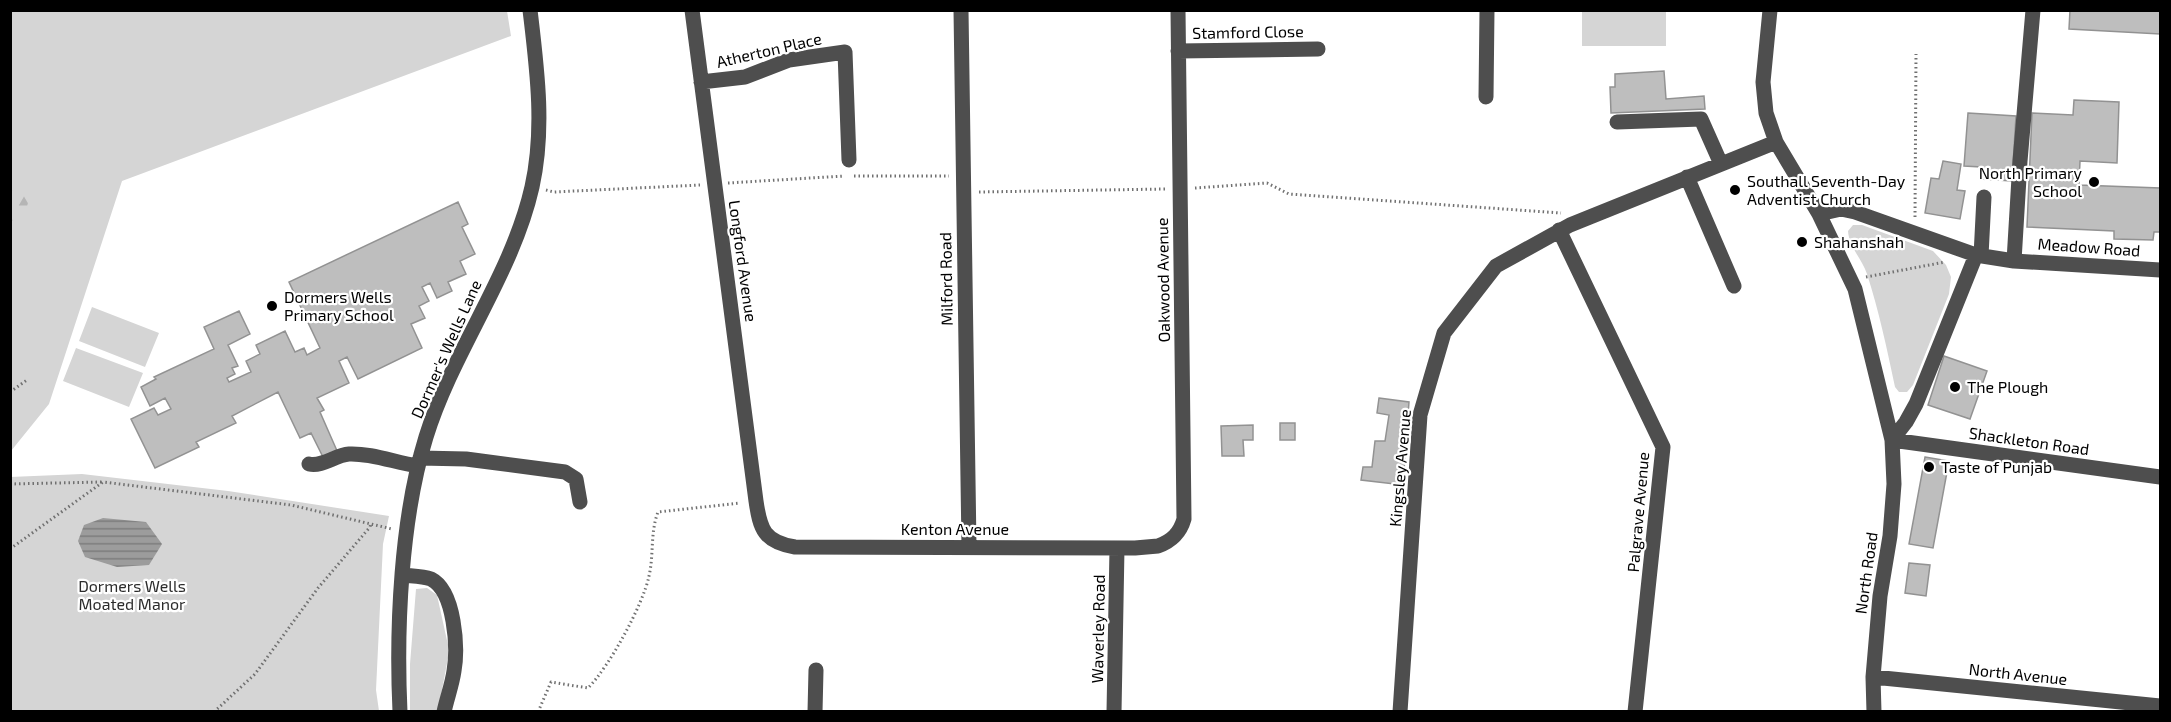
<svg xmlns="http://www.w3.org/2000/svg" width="2171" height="722" font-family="'Exo 2',sans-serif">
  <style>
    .green { fill: #d5d5d5 }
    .forest { fill: url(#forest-firs) }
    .water { fill: url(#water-rules) }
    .building { fill: #bebebe; stroke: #929292; stroke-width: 1.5 }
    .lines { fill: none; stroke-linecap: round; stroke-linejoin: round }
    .path { stroke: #707070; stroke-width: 3; stroke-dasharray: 1.5 3; stroke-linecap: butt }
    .minor { stroke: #4e4e4e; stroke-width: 15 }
    .poi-dot { fill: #000; stroke: #fff; stroke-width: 2 }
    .labels { text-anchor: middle; stroke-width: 4.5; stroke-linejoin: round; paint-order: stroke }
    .street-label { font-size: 16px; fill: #000; stroke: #fff }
    .poi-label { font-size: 16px; fill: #000; stroke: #fff; text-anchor: start }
    .park-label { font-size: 16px; fill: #2c2c2c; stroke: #fff }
  </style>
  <defs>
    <pattern id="forest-firs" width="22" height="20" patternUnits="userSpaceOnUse" patternTransform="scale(1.5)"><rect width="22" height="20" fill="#d5d5d5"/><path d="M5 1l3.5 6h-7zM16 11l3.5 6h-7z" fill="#b5b5b5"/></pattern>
    <pattern id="water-rules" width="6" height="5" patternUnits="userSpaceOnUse" patternTransform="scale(1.5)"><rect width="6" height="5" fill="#9c9c9c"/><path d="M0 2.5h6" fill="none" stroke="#7d7d7d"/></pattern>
  </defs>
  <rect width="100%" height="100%" fill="#fff"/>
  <path class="green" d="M11 11H507L511 36 122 181 49 404 11 451Z
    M1582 11H1666V46H1582Z
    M1853 225H1862L1933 251 1946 265 1951 277 1949 294 1913 385 1907 392H1899L1895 387C1887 349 1879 311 1867 274 1862 259 1849 247 1848 231Z
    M92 307 159 333 145 367 79 341Z
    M76 348 143 373 129 407 63 381Z
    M82 474 228 491 389 516 383 544 376 690 379 711H11L10 477Z
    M427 588 437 595 448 645V658L438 711 410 712V664L416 589Z"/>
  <path class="forest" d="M33 186 25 213 11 223V191Z"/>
  <path class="water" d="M103 518 146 522 162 544 149 565 117 567 85 557 78 541 84 525Z"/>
  <path class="building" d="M2070 10H2160V34L2069 29Z
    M1664 71 1666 99 1704 96 1705 109 1611 113 1610 87H1615V74Z
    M2074 100 2119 102 2117 163 2080 161 2079 185 2160 188V232H2154L2153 240 2114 239V231L2027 227 2032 113 2073 115Z
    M1968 113 2016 116 2012 181 1980 179 1981 167 1964 166Z
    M1943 161 1961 164 1957 190 1965 191 1960 219 1925 213 1931 178 1939 179Z
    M458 202 468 224 462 227 475 254 460 261 466 274 448 282 452 291 437 298 430 283 422 287 429 301 419 306 425 318 411 324 422 348 358 379 347 357 339 361 349 383 317 398 324 410 320 412 338 453 324 459 311 433 300 438 278 392 232 416 236 423 196 442 199 447 155 468 131 419 154 408 158 415 171 409 165 398 150 406 141 387 156 379 154 377 214 349 204 327 239 311 250 334 228 345 238 366 232 368 235 374 227 378 229 382 251 372 246 361 260 354 256 345 285 331 295 352 304 348 307 355 320 348 289 282Z
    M1944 356 1987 371 1970 419 1928 405Z
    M1379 398 1409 402 1403 485 1361 480 1363 467H1372L1375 441H1385L1389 415 1377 413Z
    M1280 423H1295V440H1280Z
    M1253 425V440H1243L1244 456H1222L1221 426Z
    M1925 457 1949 461 1933 548 1909 544Z
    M1909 563 1930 565 1926 596 1905 593Z"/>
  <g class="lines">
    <path class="path" d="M854 176H949
      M728 183 844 176
      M1195 188 1267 183 1289 194 1561 213
      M546 190 554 192 700 185
      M979 192 1165 189
      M1915 217 1916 54
      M1866 277 1945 262
      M10 392 27 380
      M10 484 102 482
      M10 549 103 482 291 505 392 529
      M214 712 255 674 318 588 370 527 371 523
      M538 712 551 682 588 688C609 667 643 605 649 576 654 555 650 533 658 512L740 503"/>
    <path class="minor" d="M692 10 756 501C760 529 764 542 795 547L1135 548 1158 546C1172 541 1180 533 1184 519L1178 10
      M961 10 969 547
      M1770 10 1763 82 1766 113 1776 142 1819 214 1855 289 1892 440 1894 484 1890 536 1880 596 1873 677 1874 712
      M1178 51 1318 49
      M701 82 745 77 789 60 845 52 849 160
      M1486 97 1487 10
      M1617 122 1701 119 1721 164
      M1687 177 1734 286
      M1819 214 1841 209 1855 212 1976 255 2014 261 2160 270
      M1559 230 1663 447 1635 712
      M1981 256 1984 197
      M2014 261 2020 161 2033 10
      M1892 440 2160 477
      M1892 440 1906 422 1916 404 1976 255
      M420 458 466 459 565 472 576 479 580 502
      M309 464C323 467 335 455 349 454 372 453 396 463 418 466
      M403 575C412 576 423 576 431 579 455 591 458 648 454 671 452 685 447 698 444 712
      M1873 677 2160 706
      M400 712C396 627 401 518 426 437 453 350 512 275 532 187 545 129 537 69 530 10
      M815 712 816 670
      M1114 712 1117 548
      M1400 712 1420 415 1444 333 1496 266 1570 225 1776 142"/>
  </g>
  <g class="poi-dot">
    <circle cx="2094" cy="182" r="6"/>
    <circle cx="1735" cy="190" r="6"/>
    <circle cx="1802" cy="242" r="6"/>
    <circle cx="272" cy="306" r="6"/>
    <circle cx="1955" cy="387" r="6"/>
    <circle cx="1929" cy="467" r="6"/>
  </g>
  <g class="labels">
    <g class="street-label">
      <text transform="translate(1248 32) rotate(-1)" y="6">Stamford Close</text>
      <text transform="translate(769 50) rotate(-13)" y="6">Atherton Place</text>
      <text transform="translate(2089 247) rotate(4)" y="6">Meadow Road</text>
      <text transform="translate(743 261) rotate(82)" y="6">Longford Avenue</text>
      <text transform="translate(946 279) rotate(-91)" y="6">Milford Road</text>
      <text transform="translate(1163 280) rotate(-91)" y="6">Oakwood Avenue</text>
      <text transform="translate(446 349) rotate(-66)" y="6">Dormer's Wells Lane</text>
      <text transform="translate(2029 441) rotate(8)" y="6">Shackleton Road</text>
      <text transform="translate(1400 468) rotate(-85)" y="6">Kingsley Avenue</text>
      <text transform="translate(1638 512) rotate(-85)" y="6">Palgrave Avenue</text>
      <text x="955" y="535">Kenton Avenue</text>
      <text transform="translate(1866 573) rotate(-82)" y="6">North Road</text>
      <text transform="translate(1098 629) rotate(-89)" y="6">Waverley Road</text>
      <text transform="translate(2018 674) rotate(6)" y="6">North Avenue</text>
    </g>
    <g class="poi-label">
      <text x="2082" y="179" text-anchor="end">North Primary<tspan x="2082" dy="18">School</tspan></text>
      <text x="1747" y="187">Southall Seventh-Day<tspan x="1747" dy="18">Adventist Church</tspan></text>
      <text x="1814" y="248">Shahanshah</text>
      <text x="284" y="303">Dormers Wells<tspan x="284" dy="18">Primary School</tspan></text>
      <text x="1967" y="393">The Plough</text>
      <text x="1941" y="473">Taste of Punjab</text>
    </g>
    <g class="park-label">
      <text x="132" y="592">Dormers Wells<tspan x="132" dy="18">Moated Manor</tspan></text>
    </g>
  </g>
  <rect width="2171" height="722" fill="none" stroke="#000000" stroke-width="24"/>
</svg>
